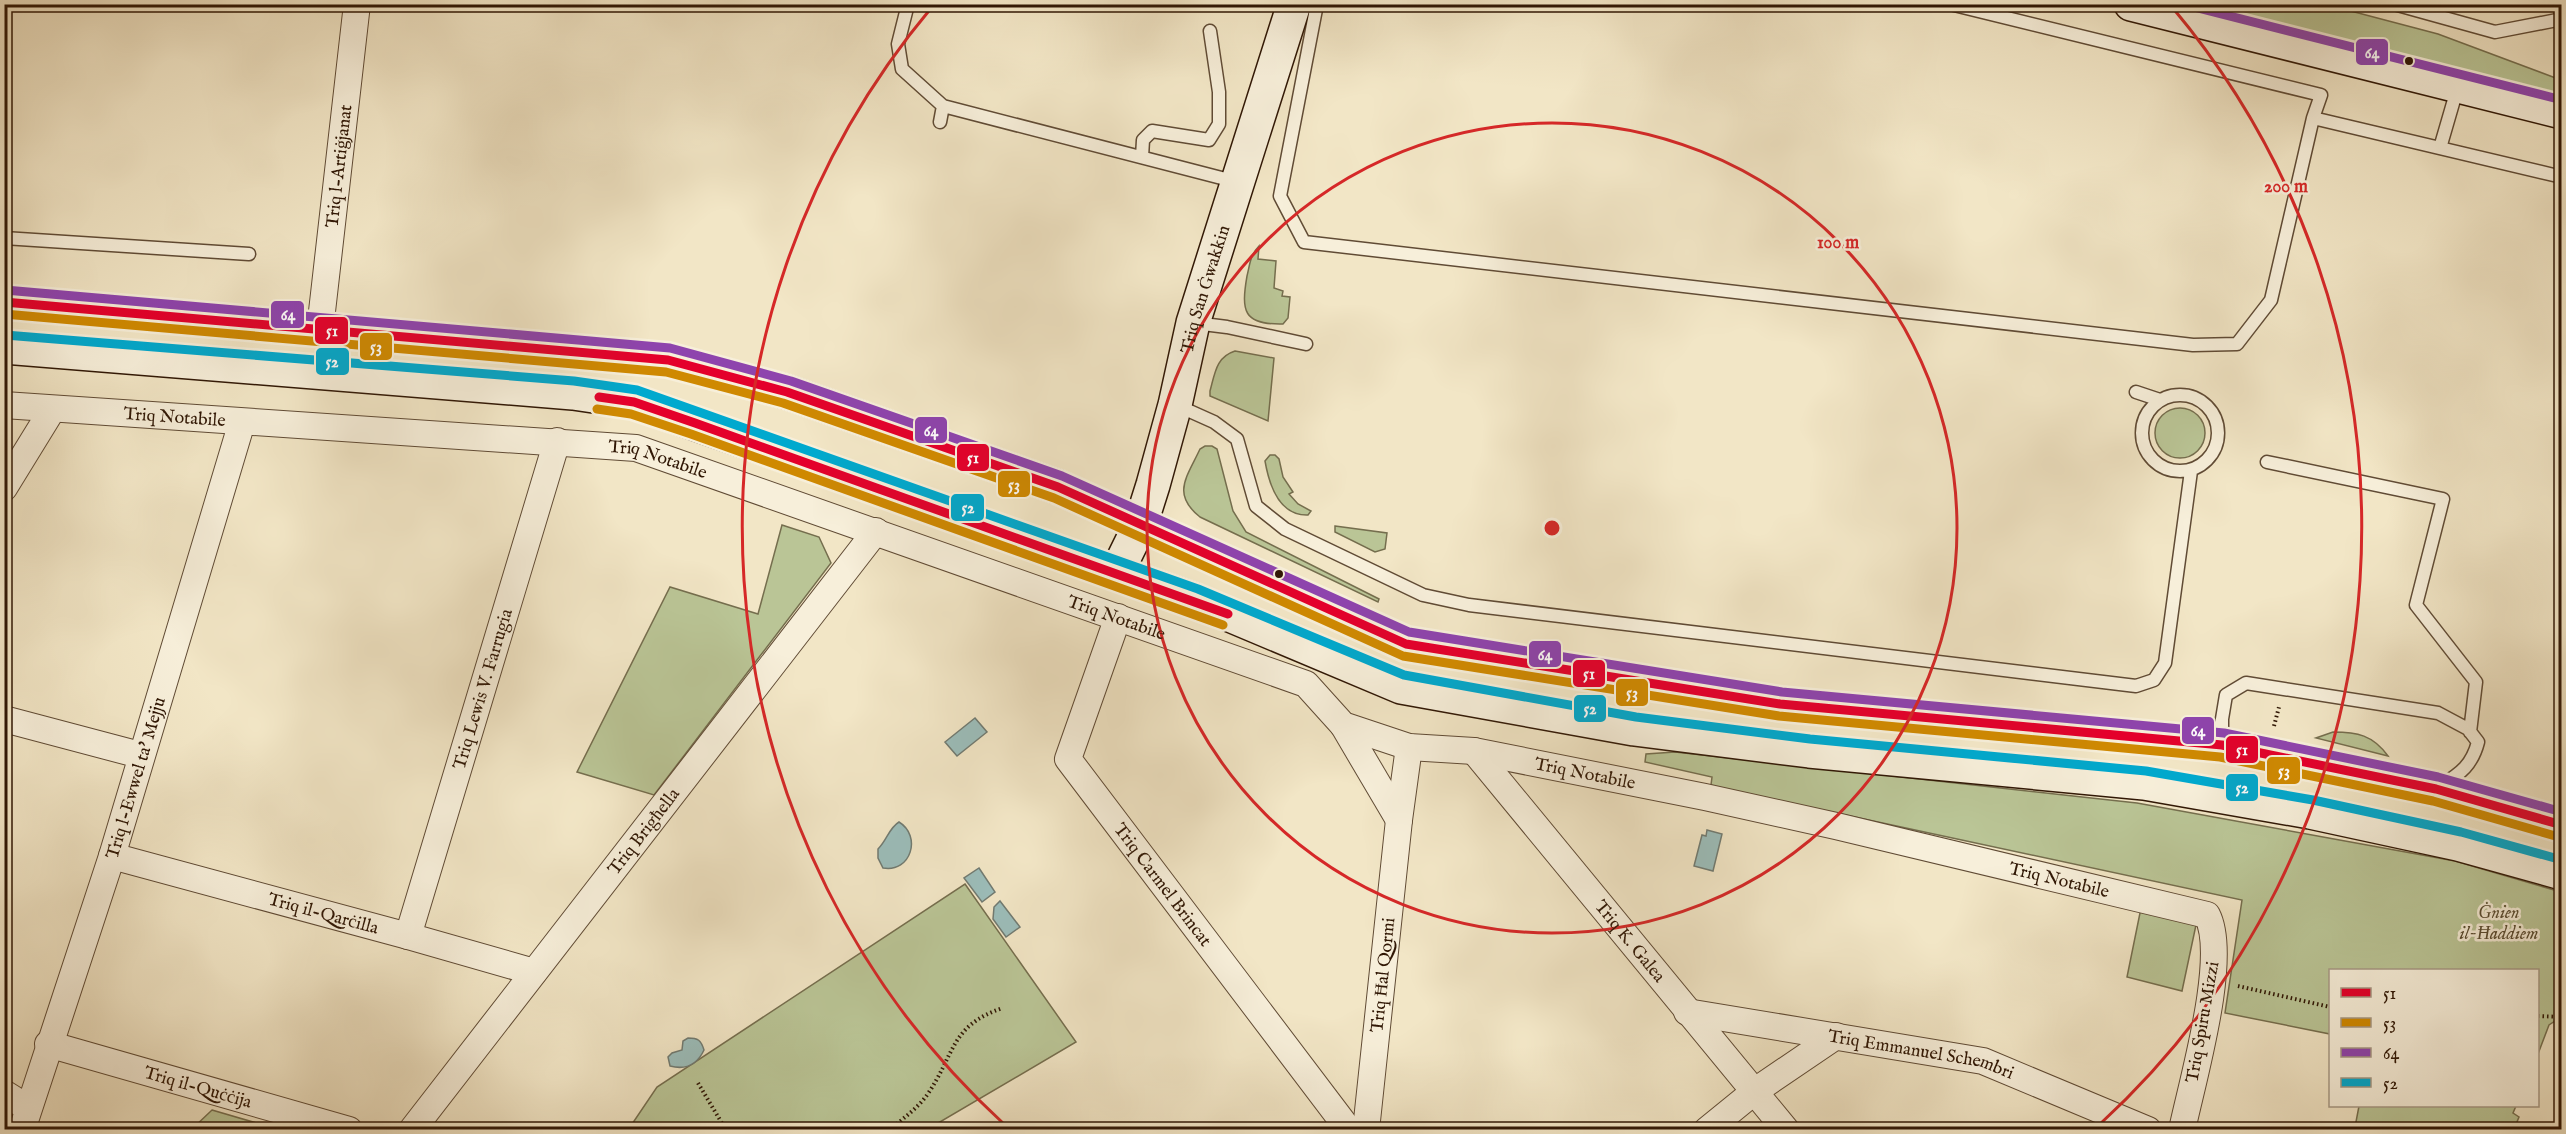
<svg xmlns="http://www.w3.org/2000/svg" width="2566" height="1134" font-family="'IM FELL English',serif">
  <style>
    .green { fill: #bac596; stroke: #756e4e; stroke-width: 1.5 }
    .water { fill: #9cbebb; stroke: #717b72; stroke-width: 1.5 }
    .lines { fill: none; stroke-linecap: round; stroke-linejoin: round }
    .lane-casing { stroke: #604b35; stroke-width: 15 }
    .street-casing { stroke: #604b35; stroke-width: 28 }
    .secondary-casing { stroke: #301705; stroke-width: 36 }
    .path { stroke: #301705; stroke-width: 4; stroke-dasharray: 1.5 3; stroke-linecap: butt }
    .lane { stroke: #f7efda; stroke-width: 12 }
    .street { stroke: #f7efda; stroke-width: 26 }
    .secondary { stroke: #f7efda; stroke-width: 33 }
    .bus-1-casing { stroke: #f7efda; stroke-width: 14 }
    .bus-2-casing { stroke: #f7efda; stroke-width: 14 }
    .bus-3-casing { stroke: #f7efda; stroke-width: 14 }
    .bus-4-casing { stroke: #f7efda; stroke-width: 14 }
    .bus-1 { stroke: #e4002b; stroke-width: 9 }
    .bus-2 { stroke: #cf8901; stroke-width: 9 }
    .bus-3 { stroke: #8e44ad; stroke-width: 9 }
    .bus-4 { stroke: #00a9ce; stroke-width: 9 }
    .ring { fill: none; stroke: #d62828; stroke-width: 3 }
    .bus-dot { fill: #301705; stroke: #f7efda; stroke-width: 2 }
    .labels { text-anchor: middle; stroke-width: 5; stroke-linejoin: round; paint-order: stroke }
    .street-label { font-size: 18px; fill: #301705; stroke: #f7efda }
    .park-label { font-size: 18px; font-style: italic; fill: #594b30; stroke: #f7efda }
    .centre { fill: #d62828; stroke: #f7efda; stroke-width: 3 }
    .ring-label { font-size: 18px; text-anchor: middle; font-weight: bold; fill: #d62828; stroke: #f7efda; stroke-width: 5; stroke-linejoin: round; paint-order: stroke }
    .line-badge { stroke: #f7efda; stroke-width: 2 }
    .badge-label { font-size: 16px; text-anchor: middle; font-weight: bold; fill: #fff }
  </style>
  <rect width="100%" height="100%" fill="#f2e6c6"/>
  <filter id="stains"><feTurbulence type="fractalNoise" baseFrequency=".00333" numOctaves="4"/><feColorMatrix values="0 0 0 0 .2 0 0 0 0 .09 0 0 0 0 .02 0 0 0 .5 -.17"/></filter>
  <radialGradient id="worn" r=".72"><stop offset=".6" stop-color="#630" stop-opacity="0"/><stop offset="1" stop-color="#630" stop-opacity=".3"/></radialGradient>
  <path class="green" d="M2190 5H2328L2438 34 2561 80V96Z
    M1259 246 1258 259 1276 261 1274 288 1283 291 1282 296 1290 297 1288 318 1283 324C1243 325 1241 311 1247 276 1250 264 1250 255 1259 246Z
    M1235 351 1274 358 1268 421 1210 396V391C1215 373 1216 357 1235 351Z
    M2155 433a25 25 0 1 1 50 0a25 25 0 1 1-50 0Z
    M1205 446H1212L1217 449 1233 511 1246 532 1379 599 1378 602 1200 517C1171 494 1187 477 1200 449Z
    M1270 455H1275L1279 459 1283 477 1293 492 1289 494 1298 504 1311 511 1308 515C1279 516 1269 484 1265 461Z
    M782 525 819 537 831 563 654 795 577 772 670 587 758 614Z
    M1335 526 1387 533 1385 549 1375 552 1335 532Z
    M2333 732C2357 732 2373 735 2388 756L2316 738Z
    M1675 752 2137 803 2455 861 2561 892V1017L2549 1025 2538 1054V970H2330V1034L2225 1013 2242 900 1719 788 1711 785 1712 777 1645 762 1646 754Z
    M965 884 1076 1042 928 1129 628 1130 657 1087Z
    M2141 908 2196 925 2182 991 2127 977Z
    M2359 1106H2516L2513 1113 2519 1117 2514 1129 2381 1130 2355 1127Z
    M212 1110 277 1129H192Z"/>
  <path class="water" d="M975 718 987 732 957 756 945 742Z
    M899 822C922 836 911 873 883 868L878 858V849C887 840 889 828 899 822Z
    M1707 830 1722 834 1713 871 1694 866 1702 835 1706 836Z
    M979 868 995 892 982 902 964 878Z
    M1000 901 1020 927 1006 937 993 919 994 907Z
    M688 1038C698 1038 701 1040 704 1050 697 1065 685 1070 670 1066L668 1057 672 1053 682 1050 683 1041Z"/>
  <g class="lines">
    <defs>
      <path id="lane" d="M908 4 898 44 902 69 943 106 1237 182
        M1317 4 1280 196 1304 242 2193 345 2237 344 2271 300 2313 118 2562 177
        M1950 4 2321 95 2313 118
        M2394 4 2495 32 2562 19
        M940 122 943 106
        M2440 148 2458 86
        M1142 157 1143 140 1152 131 1209 140 1219 124V92L1210 31
        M4 238 249 254
        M1195 323 1227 327 1306 344
        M2136 392 2160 400
        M2142 433a38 38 0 1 1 76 0a38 38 0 1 1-76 0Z
        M1176 405 1214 422 1237 439 1256 506 1285 529 1423 595 1469 605 2136 686 2154 680 2165 663 2191 471
        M2267 462 2443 499 2416 605 2476 682 2470 732
        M2222 744V719L2226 695 2246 683 2438 713 2468 729 2478 742C2472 765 2461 773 2442 785"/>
      <g id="street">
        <path id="s1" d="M320 329 357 4"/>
        <path id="s2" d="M4 405 636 448 1306 684 1343 725 1409 747 1474 751 1705 797 1836 826 2207 915C2229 957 2192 1082 2182 1130"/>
        <path d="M4 488 52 410"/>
        <path id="s3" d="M1118 617 1068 759 1349 1130"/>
        <path d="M4 719 140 755"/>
        <path d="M1343 725 1399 820"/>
        <path id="s4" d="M1474 751 1786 1130"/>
        <path id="s5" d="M112 856 408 936 534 972"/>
        <path id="s6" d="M408 936 557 441"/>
        <path id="s7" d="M1687 1012 1983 1061 2148 1130"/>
        <path id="s8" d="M48 1044 349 1130"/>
        <path d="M4 1093 28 1108"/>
        <path id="s9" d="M22 1130 112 856 242 422"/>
        <path id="s10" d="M412 1130 876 531"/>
        <path id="s11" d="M1366 1130 1399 820 1409 747"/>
        <path d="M1707 1130 1755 1091 1836 1036"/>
      </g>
      <g id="secondary">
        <path d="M2131 4 2562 112"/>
        <path d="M4 302 668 360 787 392 1058 487 1406 644 1780 704 2222 745 2436 789 2562 825"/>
        <path d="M4 347 573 393 634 402 1194 600 1401 687 1634 729 1809 751 2144 783 2310 812 2458 844 2562 873"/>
        <path id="s12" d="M1117 572 1141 523 1153 485 1175 405 1193 323 1294 4"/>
      </g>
    </defs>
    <use href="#lane" class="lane-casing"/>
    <use href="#street" class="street-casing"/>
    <use href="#secondary" class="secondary-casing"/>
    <path class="path" d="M2274 726 2279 707
      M2238 986 2330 1007
      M2538 1016 2562 1017
      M698 1083 726 1130
      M890 1130C902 1119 918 1108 927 1095 955 1055 950 1025 1003 1008"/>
    <use href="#lane" class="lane"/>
    <use href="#street" class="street"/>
    <use href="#secondary" class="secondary"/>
    <defs>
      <path id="bus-1" d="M4 302 668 360 787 392 1058 487 1406 644 1780 704 2222 745 2436 789 2562 825
        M599 397 634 402 695 423 1228 614"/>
      <path id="bus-2" d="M4 314 666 372 783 403 1054 498 1403 656 1779 716 2220 757 2433 801 2559 837
        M597 409 631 414 691 434 1223 625"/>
      <path id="bus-3" d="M2182 4 2562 100
        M5 290 670 348 791 381 1062 476 1409 632 1782 692 2224 733 2438 777 2562 812"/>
      <path id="bus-4" d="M5 335 574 381 637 390 1198 589 1404 675 1636 717 1810 739 2146 771 2313 800 2461 832 2562 860"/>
    </defs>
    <use href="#bus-1" class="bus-1-casing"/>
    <use href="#bus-2" class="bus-2-casing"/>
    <use href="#bus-3" class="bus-3-casing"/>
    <use href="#bus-4" class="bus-4-casing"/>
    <use href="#bus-1" class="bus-1"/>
    <use href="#bus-2" class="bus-2"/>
    <use href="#bus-3" class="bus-3"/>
    <use href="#bus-4" class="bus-4"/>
  </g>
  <g class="ring">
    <circle cx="1552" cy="528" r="405"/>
    <path d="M1005 1125A810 810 0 0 1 932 7M2172 7A810 810 0 0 1 2099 1125"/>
  </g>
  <g class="bus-dot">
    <circle cx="2409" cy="61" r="5"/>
    <circle cx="1279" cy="574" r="5"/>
  </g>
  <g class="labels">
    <g class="street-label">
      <text dy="6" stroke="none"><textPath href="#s1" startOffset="164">Triq l-Artiġjanat</textPath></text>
      <text dy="6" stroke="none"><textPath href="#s12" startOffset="297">Triq San Ġwakkin</textPath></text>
      <text dy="6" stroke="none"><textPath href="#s2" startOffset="171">Triq Notabile</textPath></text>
      <text dy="6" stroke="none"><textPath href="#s2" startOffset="657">Triq Notabile</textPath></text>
      <text dy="6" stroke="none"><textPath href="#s2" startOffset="1143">Triq Notabile</textPath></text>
      <text dy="6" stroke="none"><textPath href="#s6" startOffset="258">Triq Lewis V. Farrugia</textPath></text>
      <text dy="6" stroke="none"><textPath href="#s2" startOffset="1647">Triq Notabile</textPath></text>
      <text dy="6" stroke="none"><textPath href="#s9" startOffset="370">Triq l-Ewwel ta' Mejju</textPath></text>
      <text dy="6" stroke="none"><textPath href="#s10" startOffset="378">Triq Brigħella</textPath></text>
      <text dy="6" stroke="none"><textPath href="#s2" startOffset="2133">Triq Notabile</textPath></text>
      <text dy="6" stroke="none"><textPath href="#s3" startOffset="308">Triq Carmel Brincat</textPath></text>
      <text dy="6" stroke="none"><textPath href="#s5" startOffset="219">Triq il-Qarċilla</textPath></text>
      <text dy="6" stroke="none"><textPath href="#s4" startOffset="246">Triq K. Galea</textPath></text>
      <text dy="6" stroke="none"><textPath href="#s11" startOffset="156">Triq Ħal Qormi</textPath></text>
      <text transform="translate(2202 1022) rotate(-80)" y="6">Triq Spiru Mizzi</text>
      <text dy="6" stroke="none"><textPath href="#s7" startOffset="238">Triq Emmanuel Schembri</textPath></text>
      <text dy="6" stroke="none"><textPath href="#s8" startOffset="156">Triq il-Quċċija</textPath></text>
    </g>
    <g class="park-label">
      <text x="2499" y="918">Ġnien<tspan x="2499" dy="21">il-Ħaddiem</tspan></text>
    </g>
  </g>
  <circle cx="1552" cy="528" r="9" class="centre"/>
  <g class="ring-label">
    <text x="2286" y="192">200 m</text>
    <text x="1838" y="248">100 m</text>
  </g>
  <g class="line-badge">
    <rect x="2355" y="38" width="34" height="28" rx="6" fill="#8e44ad"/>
    <rect x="270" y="300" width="35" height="29" rx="6" fill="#8e44ad"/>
    <rect x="314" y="316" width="35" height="29" rx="6" fill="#e4002b"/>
    <rect x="359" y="332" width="34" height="29" rx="6" fill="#cf8901"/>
    <rect x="315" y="347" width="35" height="29" rx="6" fill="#00a9ce"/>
    <rect x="914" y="416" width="34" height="28" rx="6" fill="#8e44ad"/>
    <rect x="956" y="443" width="34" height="29" rx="6" fill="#e4002b"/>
    <rect x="997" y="470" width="34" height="28" rx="6" fill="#cf8901"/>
    <rect x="950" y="493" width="35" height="29" rx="6" fill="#00a9ce"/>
    <rect x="1528" y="640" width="34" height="28" rx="6" fill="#8e44ad"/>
    <rect x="1572" y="659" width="34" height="29" rx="6" fill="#e4002b"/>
    <rect x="1615" y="678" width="34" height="29" rx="6" fill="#cf8901"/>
    <rect x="1573" y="694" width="34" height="29" rx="6" fill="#00a9ce"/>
    <rect x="2181" y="716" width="34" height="29" rx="6" fill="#8e44ad"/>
    <rect x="2225" y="735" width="34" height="29" rx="6" fill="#e4002b"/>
    <rect x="2266" y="756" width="35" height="29" rx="6" fill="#cf8901"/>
    <rect x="2225" y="773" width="34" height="29" rx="6" fill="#00a9ce"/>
  </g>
  <g class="badge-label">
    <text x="2372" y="58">64</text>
    <text x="288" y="320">64</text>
    <text x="332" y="336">51</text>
    <text x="376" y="352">53</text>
    <text x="332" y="367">52</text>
    <text x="931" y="436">64</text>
    <text x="973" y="463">51</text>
    <text x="1014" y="490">53</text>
    <text x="968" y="513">52</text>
    <text x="1545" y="660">64</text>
    <text x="1589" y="679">51</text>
    <text x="1632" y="698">53</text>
    <text x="1590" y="714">52</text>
    <text x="2198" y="736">64</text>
    <text x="2242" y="755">51</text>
    <text x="2284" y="776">53</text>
    <text x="2242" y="793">52</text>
  </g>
  <rect width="2566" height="1134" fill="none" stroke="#f2e6c6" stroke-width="24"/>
  <rect x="6" y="6" width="2554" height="1122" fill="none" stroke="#301705" stroke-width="3"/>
  <rect x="12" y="12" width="2542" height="1110" fill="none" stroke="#301705" stroke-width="1.5"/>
  <rect x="2329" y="969" width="210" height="138" fill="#f7efda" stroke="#a79985" stroke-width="1.5"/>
  <rect x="2341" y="988" width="30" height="9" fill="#e4002b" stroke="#a79985" stroke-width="1.5"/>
  <text x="2383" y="999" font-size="18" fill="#301705">51</text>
  <rect x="2341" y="1018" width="30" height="9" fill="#cf8901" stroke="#a79985" stroke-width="1.5"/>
  <text x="2383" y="1029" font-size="18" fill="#301705">53</text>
  <rect x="2341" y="1048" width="30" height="9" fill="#8e44ad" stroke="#a79985" stroke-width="1.5"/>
  <text x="2383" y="1059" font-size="18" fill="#301705">64</text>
  <rect x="2341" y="1078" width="30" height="9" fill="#00a9ce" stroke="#a79985" stroke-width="1.5"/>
  <text x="2383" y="1089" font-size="18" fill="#301705">52</text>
  <rect width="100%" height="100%" filter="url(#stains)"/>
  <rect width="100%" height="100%" fill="url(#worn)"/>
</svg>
